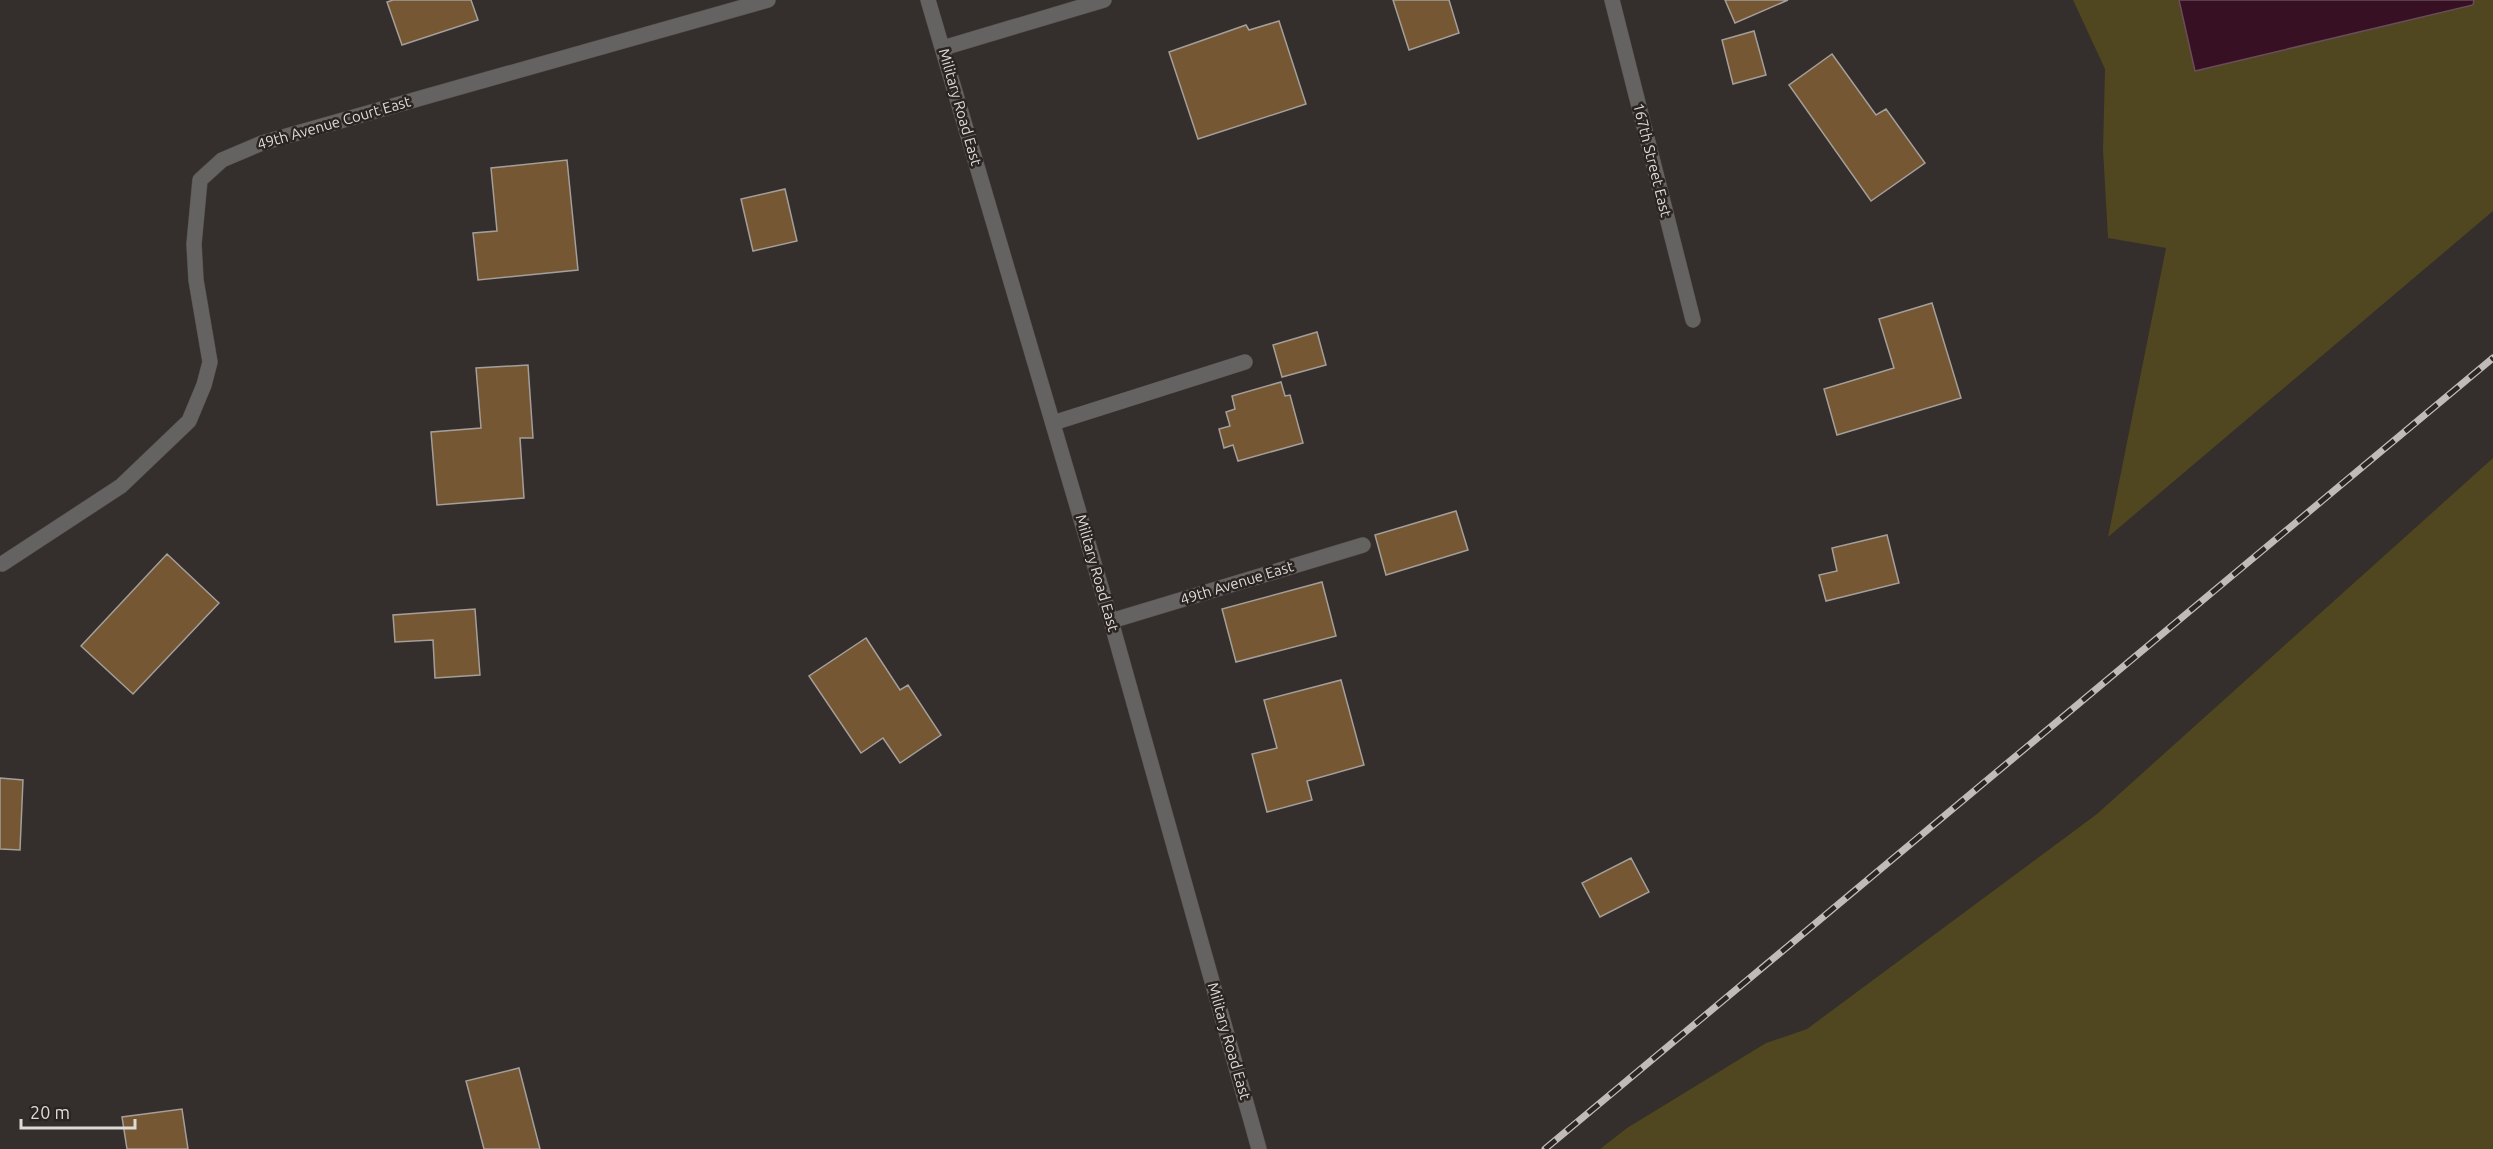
<svg xmlns="http://www.w3.org/2000/svg" width="2493" height="1149" font-family="Ubuntu,sans-serif">
  <style>
    .green { fill: #50461f }
    .water { fill: #371123; stroke: #694d59; stroke-width: 1.5 }
    .building { fill: #765733; stroke: #a49f9a; stroke-width: 1.5 }
    .lines { fill: none; stroke-linecap: round; stroke-linejoin: round }
    .service-casing { stroke: #4f4a48; stroke-width: 16 }
    .minor-casing { stroke: #4f4a48; stroke-width: 16 }
    .tertiary-casing { stroke: #4f4a48; stroke-width: 16 }
    .service { stroke: #656262; stroke-width: 15 }
    .minor { stroke: #656262; stroke-width: 15 }
    .tertiary { stroke: #656262; stroke-width: 15 }
    .rail-casing { stroke: #bfbbb9; stroke-width: 7 }
    .rail { stroke: #2a2422; stroke-width: 4.5; stroke-dasharray: 14; stroke-linecap: butt }
    .labels { text-anchor: middle; stroke-width: 5; stroke-linejoin: round; paint-order: stroke }
    .street-label { font-size: 15px; fill: #dddad8; stroke: #2a2422 }
  </style>
  <rect width="100%" height="100%" fill="#342e2c"/>
  <path class="green" d="M2073 0H2493V211L2108 537 2166 248 2108 238 2103 150 2105 69Z
    M2493 458V1149H1600L1627 1128 1766 1043 1807 1029 2097 814Z"/>
  <path class="water" d="M2179 0H2474L2473 5 2195 71Z"/>
  <path class="building" d="M393 0H471L478 20 402 45 387 2Z
    M1393 0H1449L1459 33 1409 50Z
    M1725 0H1788L1735 23Z
    M1279 21 1306 104 1198 139 1169 52 1246 25 1249 30Z
    M1754 31 1766 75 1733 84 1722 40Z
    M1832 54 1876 115 1886 109 1925 163 1871 201 1789 85Z
    M567 160 578 270 478 280 473 233 497 231 491 168Z
    M785 189 797 241 753 251 741 199Z
    M1932 303 1961 398 1837 435 1824 389 1894 368 1879 319Z
    M1317 332 1326 365 1282 377 1273 345Z
    M528 365 533 438H520L524 498 437 505 431 432 481 428 476 368Z
    M1281 382 1285 396 1290 395 1303 443 1238 461 1233 445 1224 448 1219 429 1230 426 1226 412 1235 409 1232 396Z
    M1456 511 1468 550 1386 575 1375 535Z
    M1887 535 1899 583 1826 601 1819 575 1837 571 1832 548Z
    M167 554 219 603 133 694 81 646Z
    M1322 582 1336 636 1236 662 1222 609Z
    M475 609 480 675 435 678 433 640 395 642 393 615Z
    M866 638 900 690 908 685 941 735 900 763 883 738 861 753 809 676Z
    M1341 680 1364 765 1307 781 1312 800 1267 812 1252 754 1277 748 1264 700Z
    M0 778 23 780 20 850 0 849Z
    M1631 858 1649 892 1600 917 1582 883Z
    M519 1068 540 1149H484L466 1081Z
    M182 1109 188 1149H127L122 1117Z"/>
  <g class="lines">
    <defs>
      <path id="service" d="M1053 423 1245 362
        M1111 621 1363 545"/>
      <path id="minor" d="M1612 0 1693 320
        M943 48 1104 0
        M2 564 121 486 189 421 204 385 210 362 196 280 194 244 200 180 222 160 262 143 768 0"/>
      <path id="tertiary" d="M928 0 1111 621 1259 1149"/>
    </defs>
    <use href="#service" class="service-casing"/>
    <use href="#minor" class="minor-casing"/>
    <use href="#tertiary" class="tertiary-casing"/>
    <use href="#service" class="service"/>
    <use href="#minor" class="minor"/>
    <use href="#tertiary" class="tertiary"/>
    <defs>
      <path id="rail" d="M1545 1149 2493 358"/>
    </defs>
    <use href="#rail" class="rail-casing"/>
    <use href="#rail" class="rail"/>
  </g>
  <g class="labels">
    <g class="street-label">
      <text transform="translate(960 107) rotate(74)" y="5">Military Road East</text>
      <text transform="translate(334 123) rotate(-16)" y="5">49th Avenue Court East</text>
      <text transform="translate(1652 160) rotate(76)" y="5">167th Street East</text>
      <text transform="translate(1097 573) rotate(74)" y="5">Military Road East</text>
      <text transform="translate(1237 583) rotate(-17)" y="5">49th Avenue East</text>
      <text transform="translate(1229 1041) rotate(74)" y="5">Military Road East</text>
    </g>
  </g>
  <path d="M21 1119v9h114v-9" fill="none" stroke="#dddad8" stroke-width="3"/>
  <text x="30" y="1119" font-size="18" fill="#dddad8" stroke="#2a2422" stroke-width="4.5" paint-order="stroke">20 m</text>
</svg>
